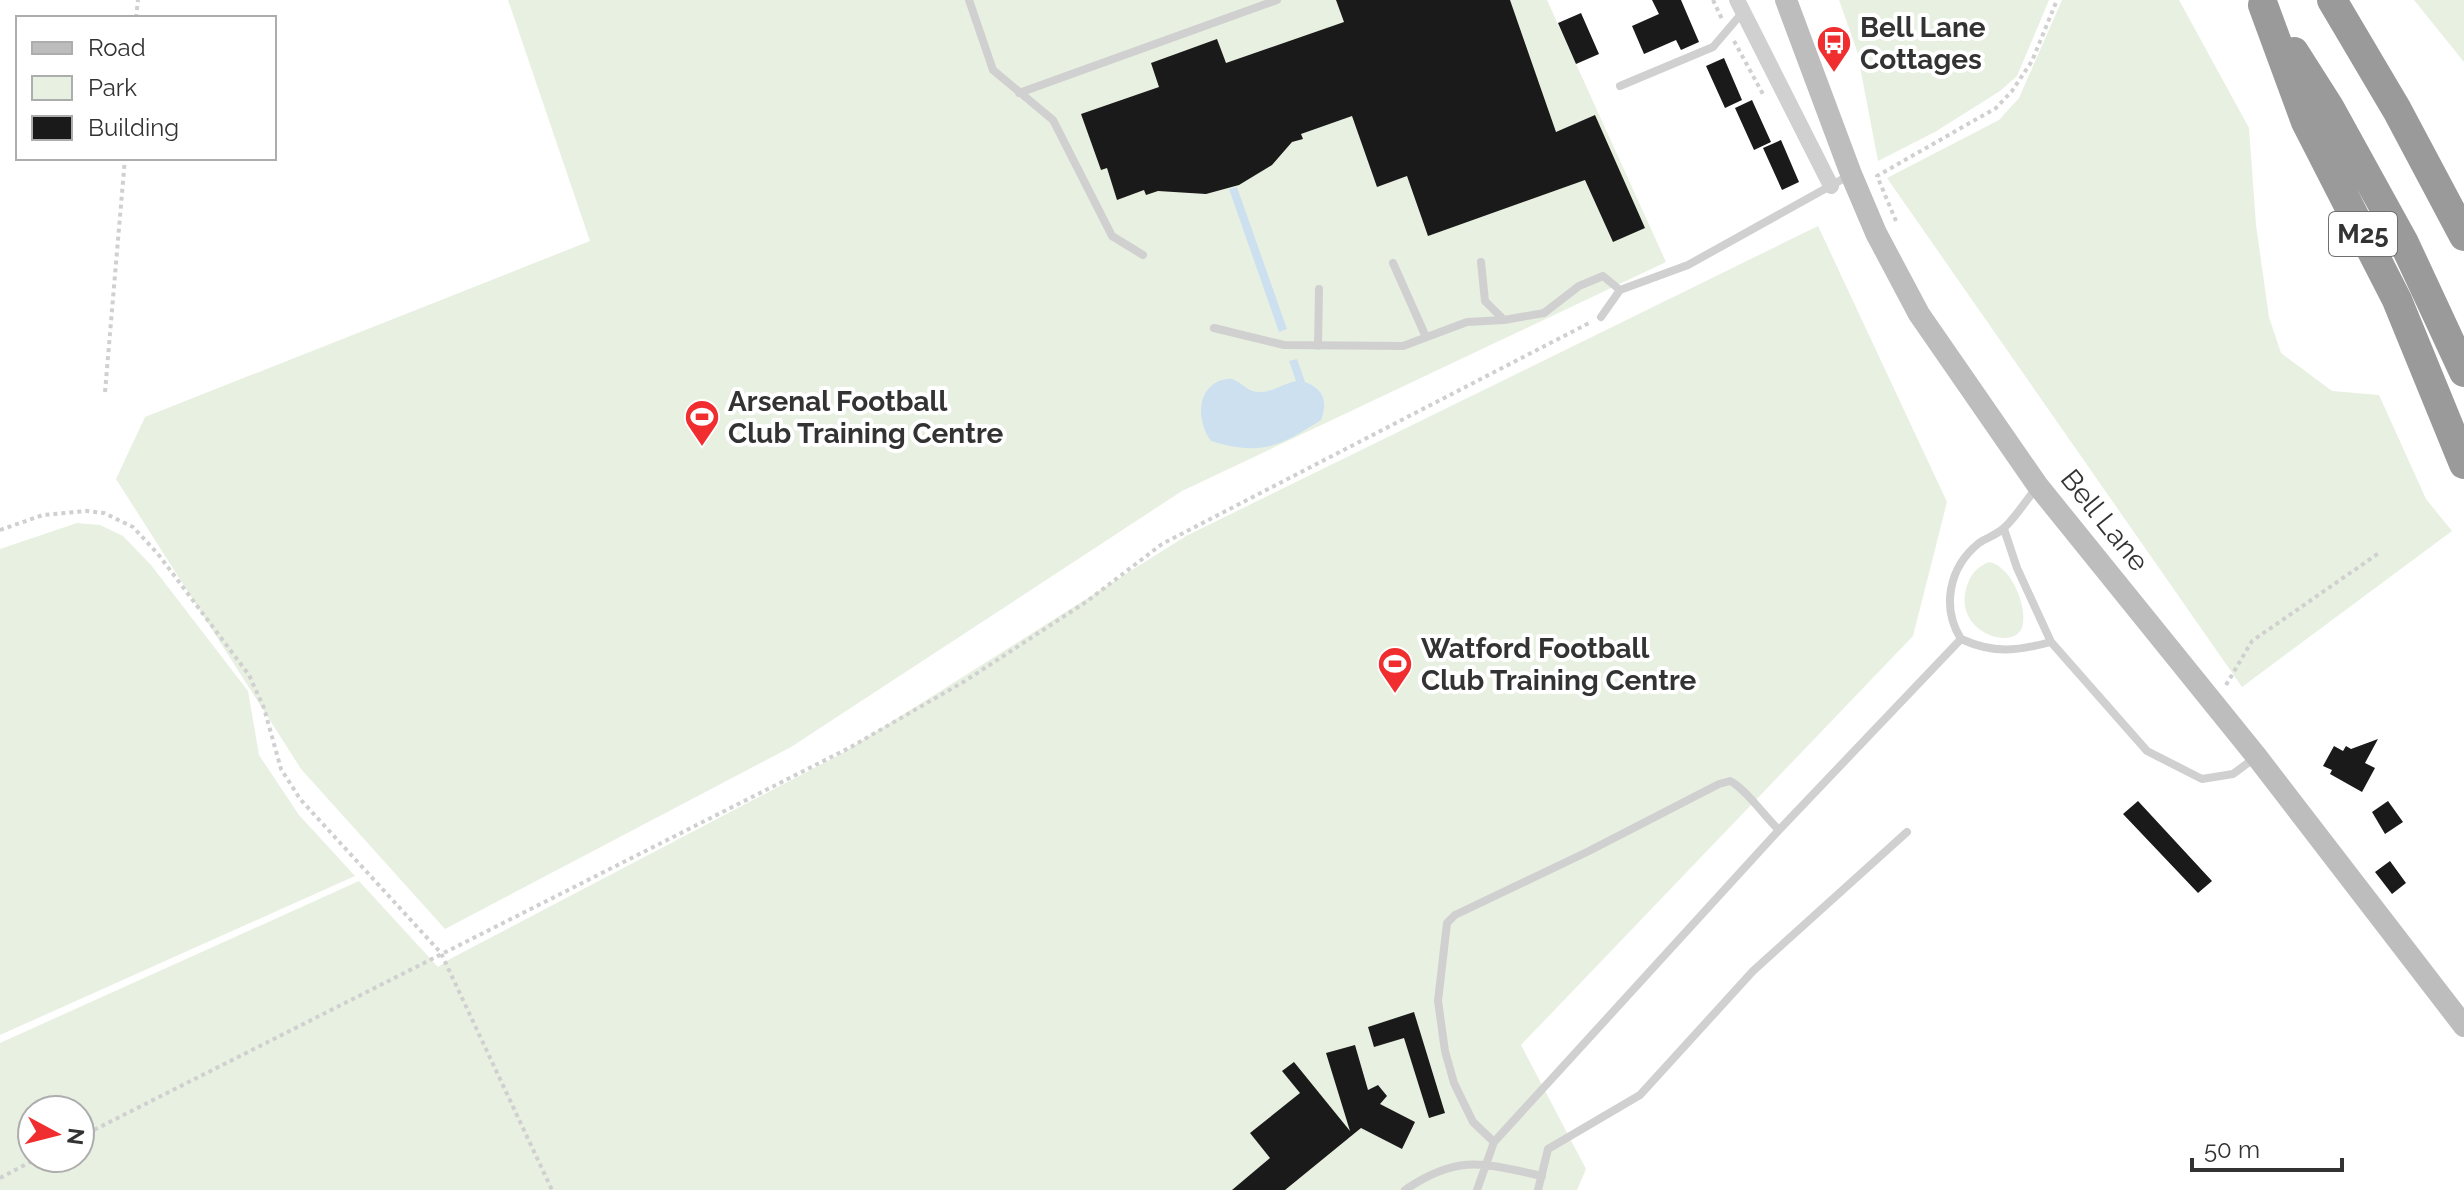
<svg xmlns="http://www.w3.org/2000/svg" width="2464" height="1190" font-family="Raleway,sans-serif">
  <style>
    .green { fill: #e8f0e1; fill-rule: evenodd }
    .water { fill: #cde0f0 }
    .building { fill: #1a1a1a }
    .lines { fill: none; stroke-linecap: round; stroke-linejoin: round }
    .path { stroke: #d0d0d0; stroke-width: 4; stroke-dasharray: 4 4; stroke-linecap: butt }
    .service { stroke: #d0d0d0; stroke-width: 8 }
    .minor { stroke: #d0d0d0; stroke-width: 16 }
    .secondary { stroke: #bdbdbd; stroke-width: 22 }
    .motorway { stroke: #9a9a9a; stroke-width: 30 }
    .labels { text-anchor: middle; stroke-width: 8; stroke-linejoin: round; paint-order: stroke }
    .shield { fill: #fff; stroke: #707070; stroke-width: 2 }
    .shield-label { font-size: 26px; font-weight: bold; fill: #333 }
    .poi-label { font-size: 28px; font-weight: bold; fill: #333; stroke: #fff; text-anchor: start }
    .street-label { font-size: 28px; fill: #333; stroke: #fff }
  </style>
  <rect width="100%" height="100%" fill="#fff"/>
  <path class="green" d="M508 0H1547L1666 262 1182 491 791 747 445 929 301 769 116 479 145 417 590 241Z
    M1839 0H2049L2017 76 2000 91 1935 132 1878 161 1857 51Z
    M2062 0H2179L2249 128 2256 225 2269 317 2281 353 2332 391 2379 395 2426 499 2452 531 2242 687 1887 178 1999 120 2019 98Z
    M2414 0H2464V62Z
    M1818 226 1947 502 1913 636 1521 1045 1586 1169 1577 1190H0V1043L359 881 438 967 450 959 839 755 1186 536ZM32 1110H80V1158H32Z
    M77 523 100 525 123 536 151 565 248 691 259 755 299 815 355 876 0 1035V549Z
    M1989 562C2011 566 2026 604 2023 623 2020 655 1948 633 1968 583 1972 572 1979 566 1989 562Z"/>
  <path class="water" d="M1237 187 1287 329 1279 332 1229 189Z
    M1297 359 1305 382C1324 389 1328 402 1321 420 1279 447 1260 456 1211 441 1198 424 1195 391 1219 381 1222 380 1228 378 1232 379 1242 382 1248 393 1260 392 1272 392 1283 384 1296 381L1289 361Z"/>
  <path class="building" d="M1336 0H1510L1556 132 1595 115 1645 228 1613 242 1585 180 1428 236 1407 176 1377 187 1352 116 1301 134 1303 139 1292 142 1272 165 1239 185 1206 194 1158 191 1146 195 1144 190 1117 200 1107 168 1101 170 1081 114 1159 87 1151 63 1217 39 1226 63 1344 22Z
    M1652 0H1681L1699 42 1681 50 1676 40 1644 54 1632 26 1659 14Z
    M1581 13 1599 54 1576 64 1558 23Z
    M1724 58 1742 100 1725 108 1706 66Z
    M1752 100 1771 142 1754 150 1735 108Z
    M1781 140 1799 182 1782 190 1763 148Z
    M2378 739 2365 763 2375 768 2362 792 2330 774 2332 770 2323 766 2334 746 2343 751 2346 746 2351 749Z
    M2138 801 2212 881 2198 893 2123 814Z
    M2388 801 2403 822 2385 834 2372 812Z
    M2390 861 2406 883 2392 894 2375 872Z
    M1414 1012 1445 1113 1429 1118 1404 1038 1374 1047 1368 1027Z
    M1355 1045 1368 1090 1378 1085 1387 1096 1380 1104 1415 1122 1402 1149 1361 1128 1285 1190H1232L1270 1158 1250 1133 1300 1093 1282 1071 1294 1062 1350 1131 1326 1053Z"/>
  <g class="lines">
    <path class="path" d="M1713 0 1722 19
      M136 18 138 0
      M1734 41 1764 96
      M1896 221 1877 176 1996 108 2012 91 2032 61 2057 0
      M105 392 125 158
      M0 530 43 515 86 511 104 513 133 527 158 554 249 675 264 708 281 769 300 799 441 953 552 1190
      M2226 685 2252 641 2379 553
      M80 1137 849 748 965 681 1086 602 1162 544 1591 322
      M0 1178 38 1158"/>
    <path class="service" d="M969 0 993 70 1053 120 1112 236 1143 255
      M1620 86 1713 47 1742 13
      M1019 93 1277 0
      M1481 262 1485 301 1504 320 1544 313 1579 286 1603 276 1620 290
      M1393 263 1426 337
      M1601 317 1620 290 1688 265 1850 175
      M1214 328 1284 345 1403 346 1467 322 1504 320
      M1318 346 1319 289
      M2004 529 2017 568 2051 642 2147 751 2202 779 2233 774 2256 757
      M1961 639C1941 607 1949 567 1979 543 1988 537 1999 534 2006 526 2018 514 2027 499 2038 486
      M1494 1142 1473 1122 1454 1083 1445 1051 1438 1001 1447 923 1455 915 1587 852 1719 784 1730 781C1745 788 1765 817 1779 830
      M1405 1190C1458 1154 1483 1163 1542 1176
      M1477 1190 1494 1142 1779 830 1961 639C1994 654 2017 651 2051 642
      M1538 1190 1548 1149 1640 1095 1753 971 1907 832"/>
    <path class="minor" d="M1737 0 1831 186"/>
    <path class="secondary" d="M1786 0 1851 174 1876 233 1919 314 2038 486 2257 757 2464 1026"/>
    <path class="motorway" d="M2332 0 2397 110 2464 236
      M2263 5 2306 122 2397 300 2464 464
      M2294 52 2329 107 2404 243 2464 372"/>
  </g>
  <defs>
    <symbol id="bus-pin" viewBox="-11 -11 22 30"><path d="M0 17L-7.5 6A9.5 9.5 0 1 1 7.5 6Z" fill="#f12e2f" stroke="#fff"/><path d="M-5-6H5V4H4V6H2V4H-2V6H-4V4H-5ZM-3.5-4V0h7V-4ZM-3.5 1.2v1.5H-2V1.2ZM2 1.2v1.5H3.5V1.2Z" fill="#fff"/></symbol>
    <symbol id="stadium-pin" viewBox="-11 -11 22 30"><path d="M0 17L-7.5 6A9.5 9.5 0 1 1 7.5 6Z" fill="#f12e2f" stroke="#fff"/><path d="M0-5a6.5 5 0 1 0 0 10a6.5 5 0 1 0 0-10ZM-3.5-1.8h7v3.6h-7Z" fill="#fff"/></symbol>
  </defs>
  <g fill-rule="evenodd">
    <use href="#bus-pin" x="1814" y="23" width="40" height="54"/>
    <use href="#stadium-pin" x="682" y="397" width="40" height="54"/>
    <use href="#stadium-pin" x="1375" y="644" width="40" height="54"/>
  </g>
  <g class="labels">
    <rect class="shield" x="2329" y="212" width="68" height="44" rx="6"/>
    <g class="shield-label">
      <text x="2363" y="243">M25</text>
    </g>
    <g class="poi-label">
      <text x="1860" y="37">Bell Lane<tspan x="1860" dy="32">Cottages</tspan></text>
      <text x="728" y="411">Arsenal Football<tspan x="728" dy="32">Club Training Centre</tspan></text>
      <text x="1421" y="658">Watford Football<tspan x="1421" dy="32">Club Training Centre</tspan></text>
    </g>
    <g class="street-label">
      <text transform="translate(2105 520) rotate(51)" y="10">Bell Lane</text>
    </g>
  </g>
  <rect x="16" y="16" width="260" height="144" fill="#ffffff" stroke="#adadad" stroke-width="2"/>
  <rect x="32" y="42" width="40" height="12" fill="#bdbdbd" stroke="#adadad" stroke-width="2"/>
  <text x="88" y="56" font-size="24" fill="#333333">Road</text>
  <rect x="32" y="76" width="40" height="24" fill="#e8f0e1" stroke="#adadad" stroke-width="2"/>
  <text x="88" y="96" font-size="24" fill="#333333">Park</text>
  <rect x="32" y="116" width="40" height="24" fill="#1a1a1a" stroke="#adadad" stroke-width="2"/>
  <text x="88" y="136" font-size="24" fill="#333333">Building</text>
  <g transform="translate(56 1134) rotate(97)"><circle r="38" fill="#ffffff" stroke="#adadad" stroke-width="2"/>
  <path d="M0-6L14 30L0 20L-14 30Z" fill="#f12e2f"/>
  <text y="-12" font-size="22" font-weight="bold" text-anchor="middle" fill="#333333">N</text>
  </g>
  <path d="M2192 1158v12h150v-12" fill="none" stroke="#333333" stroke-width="4"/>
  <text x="2204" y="1158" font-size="24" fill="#333333" stroke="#ffffff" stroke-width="6" paint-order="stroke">50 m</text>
</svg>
